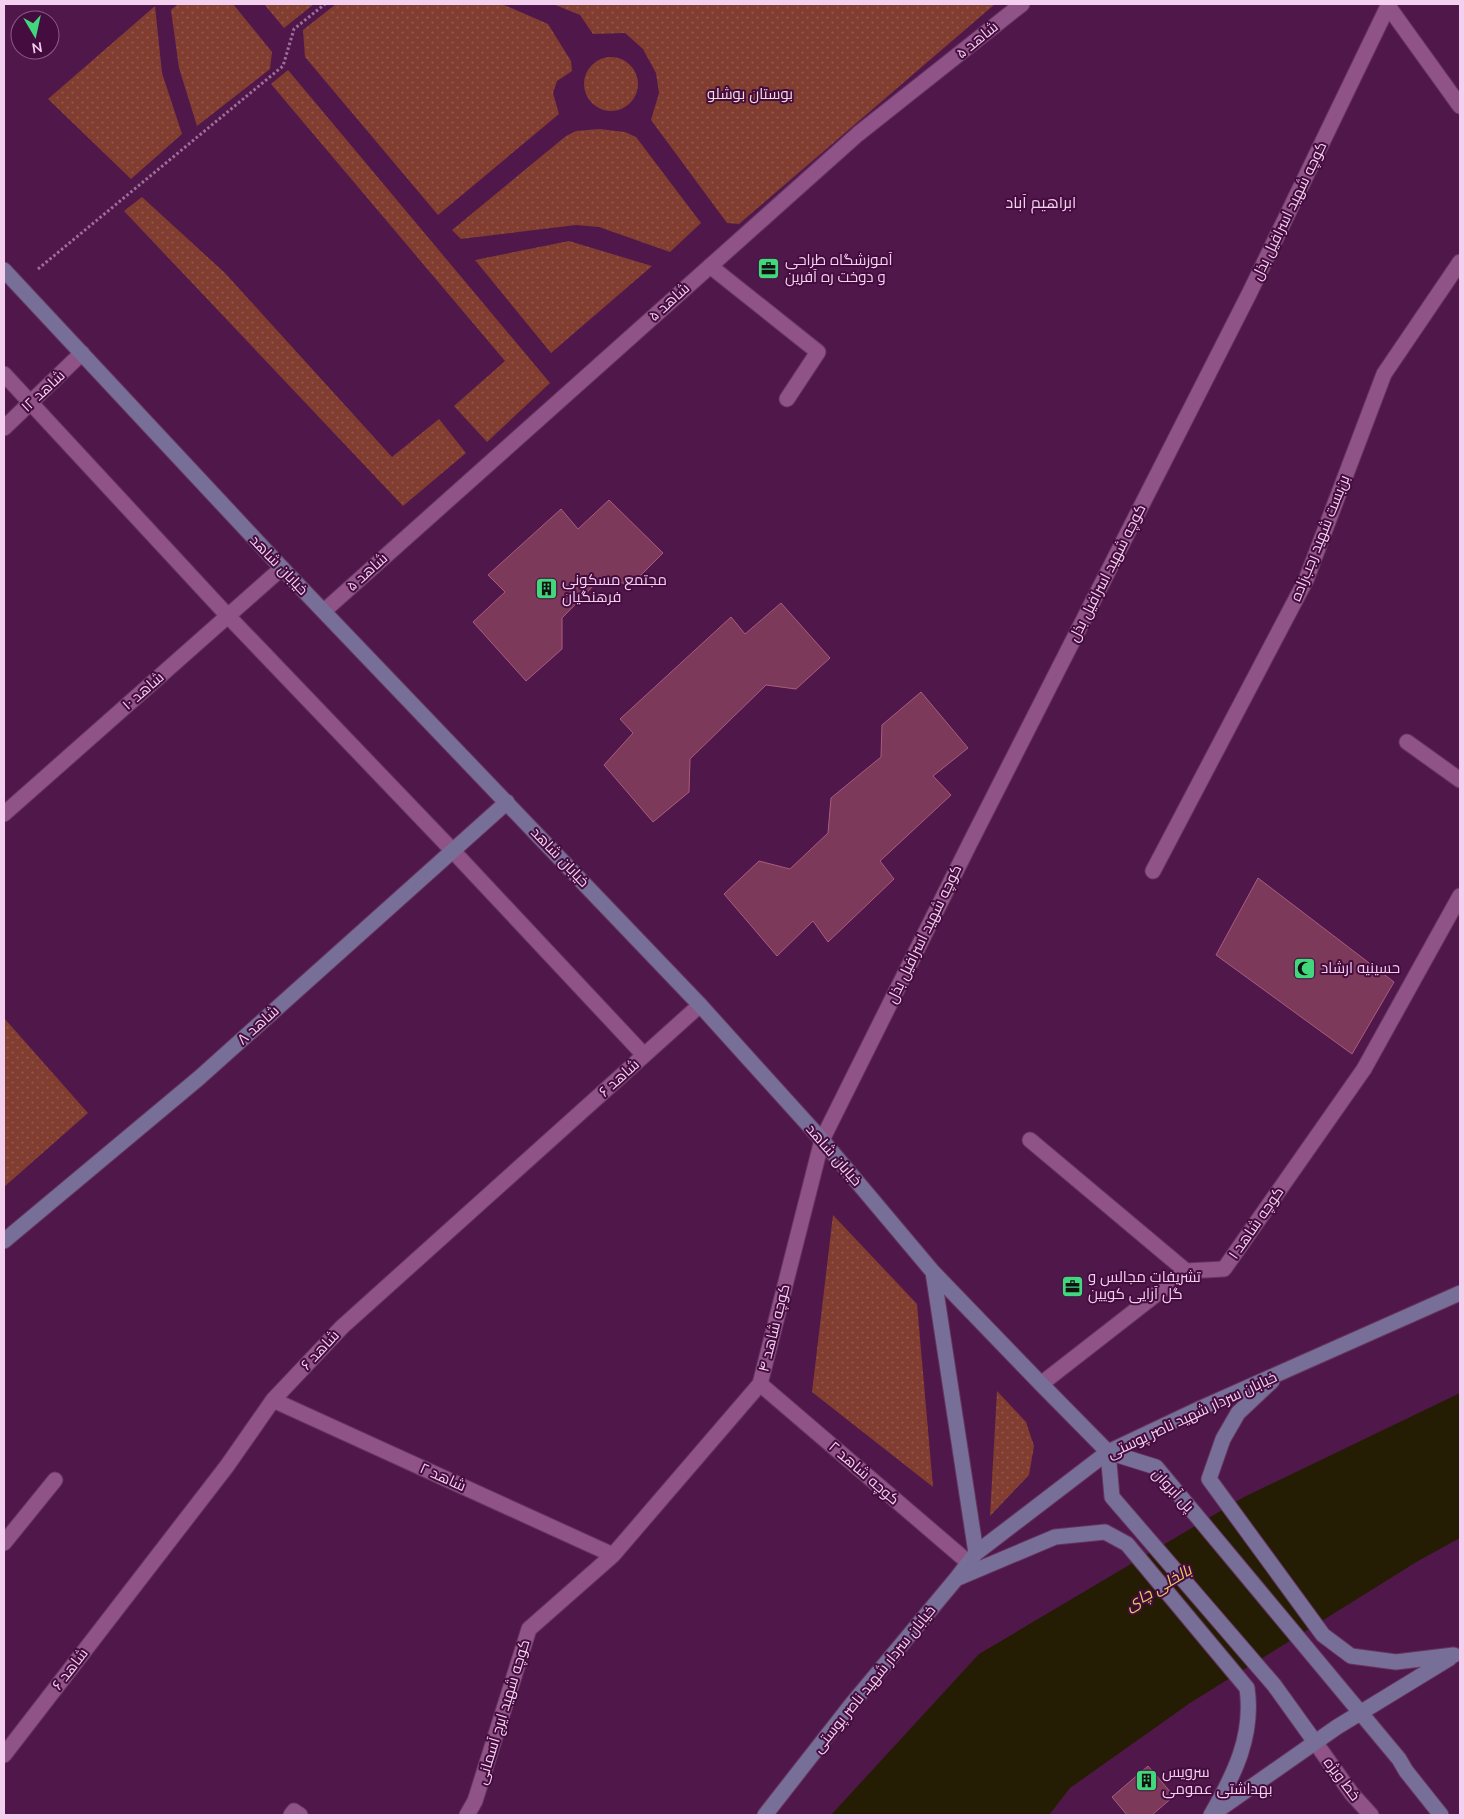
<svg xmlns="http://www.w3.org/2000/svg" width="1464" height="1819" font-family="'Nunito Sans',Cairo,sans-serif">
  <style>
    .green { fill: url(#green-dots) }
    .water { fill: #241d04 }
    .building { fill: #7d395a; stroke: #a85c7f }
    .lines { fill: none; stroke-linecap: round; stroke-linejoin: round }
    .lane-casing { stroke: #663660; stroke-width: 17 }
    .street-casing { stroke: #663660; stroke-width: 17 }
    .secondary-casing { stroke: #663660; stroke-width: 17 }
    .path { stroke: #9e7098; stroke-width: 3; stroke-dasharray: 2.5 2.5; stroke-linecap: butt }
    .lane { stroke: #905387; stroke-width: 15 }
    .street { stroke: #905387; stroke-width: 15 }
    .secondary { stroke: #786f99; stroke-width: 15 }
    .labels { text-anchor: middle; stroke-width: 4; stroke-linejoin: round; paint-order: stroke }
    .street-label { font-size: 15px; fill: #f3d0ed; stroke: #450c3f }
    .park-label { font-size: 15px; fill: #f5ded9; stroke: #450c3f }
    .poi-label { font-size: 15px; fill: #f3d0ed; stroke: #450c3f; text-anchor: start }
    .neighbourhood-label { font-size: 16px; fill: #f3d0ed; stroke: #450c3f }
    .water-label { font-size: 16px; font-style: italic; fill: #ebca5d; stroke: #450c3f }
  </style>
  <defs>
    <pattern id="green-dots" width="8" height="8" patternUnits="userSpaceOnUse" patternTransform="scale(1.25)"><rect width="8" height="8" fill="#803d30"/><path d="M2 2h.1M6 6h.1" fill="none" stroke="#92584e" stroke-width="1.8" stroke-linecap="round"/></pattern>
  </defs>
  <rect width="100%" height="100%" fill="#50184a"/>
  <path class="green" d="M178 4H233L272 52 270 69 197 126 179 68 171 10Z
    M264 4H314L284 28Z
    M336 4H502L548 24 571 61 572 71 557 81 553 93 559 114 438 215 305 57 303 30Z
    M553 4H995L739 224 727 223 651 120 659 93 656 73 643 49 625 33 593 34 580 15Z
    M155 6 162 73 182 134 131 179 48 99Z
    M584 84a27 27 0 1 1 54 0a27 27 0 1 1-54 0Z
    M288 70 550 383 487 442 454 406 505 361 271 84Z
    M599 129 625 132 636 137 701 223 670 252 599 227 576 225 461 239 452 230 566 136 576 131Z
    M142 197 225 273 392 457 439 419 466 453 403 506 124 211Z
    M569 241 652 266 551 353 475 260Z
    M4 1018 88 1113 4 1187Z
    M833 1215 917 1304 933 1487 812 1392Z
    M997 1391 1026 1422 1034 1446 1029 1475 990 1516Z"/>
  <path class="water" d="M1460 1393V1538L1418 1561 1190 1703 1070 1788 1049 1815H831L979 1654 1244 1497Z"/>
  <path class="building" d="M609 500 663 553 631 585 601 578 562 618V649L526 681 473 622 505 592 488 575 561 509 578 529Z
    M781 603 830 658 796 689 766 685 690 759 689 792 653 822 604 765 633 733 620 719 731 617 745 634Z
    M921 692 968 748 933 776 951 795 880 861 894 879 828 942 813 921 777 956 724 894 759 861 790 869 828 833 831 798 881 757 882 725Z
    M1258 878 1394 982 1352 1054 1216 955Z
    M1148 1766 1174 1796 1152 1815H1127L1112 1797Z"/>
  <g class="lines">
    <defs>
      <path id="lane" d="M4 374 228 616 453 851 644 1055
        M1315 1742 1352 1794 1371 1815"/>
      <path id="street" d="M1388 6 1460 106
        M710 266 818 352 787 399
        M4 428 82 353
        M324 611 858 134 1022 4
        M1407 742 1460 780
        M4 814 282 568
        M1153 871 1306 580 1384 374 1460 262
        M1030 1140 1186 1271
        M760 1384 969 1563
        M1041 1384 1186 1271 1224 1269 1364 1069 1460 896
        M273 1400 613 1555
        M4 1543 55 1480
        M4 1755 227 1466 273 1400 342 1327 700 1005
        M291 1815 294 1811 300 1815
        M467 1815 475 1801 529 1629 613 1555 760 1384 822 1140 970 843 1249 294 1389 4"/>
      <path id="secondary" d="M4 270 282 568 700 1005 822 1140 933 1272 1041 1384 1108 1452 1156 1467 1399 1759 1406 1771 1441 1815
        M4 1241 199 1078 507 802
        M933 1272 976 1553
        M1272 1381 1238 1413 1223 1439 1209 1479 1323 1635 1351 1656 1396 1662 1454 1655
        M1108 1452 1112 1497 1274 1685 1315 1742
        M958 1578 1055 1537 1105 1532 1127 1544 1247 1688C1254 1736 1234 1775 1211 1815
        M1214 1813 1337 1727 1450 1658
        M765 1815 851 1705 956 1579 976 1553 1108 1452 1201 1408 1460 1293"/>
    </defs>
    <use href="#lane" class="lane-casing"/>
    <use href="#street" class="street-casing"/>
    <use href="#secondary" class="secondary-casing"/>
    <path class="path" d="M38 269 283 66 294 29 325 4"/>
    <use href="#lane" class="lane"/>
    <use href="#street" class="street"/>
    <use href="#secondary" class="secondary"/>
  </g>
  <defs>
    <symbol id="office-square" viewBox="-11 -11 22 22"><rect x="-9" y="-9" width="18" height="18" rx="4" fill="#41d77c" stroke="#450c3f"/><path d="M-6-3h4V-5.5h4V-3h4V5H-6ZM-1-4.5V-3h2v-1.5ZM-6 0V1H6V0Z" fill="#111"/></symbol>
    <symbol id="building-square" viewBox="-11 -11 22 22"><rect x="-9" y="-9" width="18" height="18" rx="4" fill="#41d77c" stroke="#450c3f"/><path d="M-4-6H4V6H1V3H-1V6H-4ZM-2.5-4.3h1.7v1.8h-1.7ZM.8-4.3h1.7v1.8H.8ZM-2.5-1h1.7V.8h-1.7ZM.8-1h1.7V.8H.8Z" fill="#111"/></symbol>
    <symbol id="mosque-square" viewBox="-11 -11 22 22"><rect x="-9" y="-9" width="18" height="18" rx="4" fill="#41d77c" stroke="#450c3f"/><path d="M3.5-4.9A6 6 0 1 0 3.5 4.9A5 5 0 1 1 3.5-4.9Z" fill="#111"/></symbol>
  </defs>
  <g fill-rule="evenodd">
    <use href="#office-square" x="756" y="256" width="25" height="25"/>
    <use href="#building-square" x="534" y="576" width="25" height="25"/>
    <use href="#mosque-square" x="1292" y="956" width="25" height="25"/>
    <use href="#office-square" x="1060" y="1274" width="25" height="25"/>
    <use href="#building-square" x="1134" y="1768" width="25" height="25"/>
  </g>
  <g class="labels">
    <g class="street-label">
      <text transform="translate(977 40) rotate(-39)" y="5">شاهد ۵</text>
      <text transform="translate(1289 211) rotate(-64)" y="5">کوچه شهید اسرافیل بذل</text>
      <text transform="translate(669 302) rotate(-42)" y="5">شاهد ۵</text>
      <text transform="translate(43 391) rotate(-43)" y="5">شاهد ۱۲</text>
      <text transform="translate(1320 538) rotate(-68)" y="5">بن‌بست شهید رجب‌زاده</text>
      <text transform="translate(279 565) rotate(46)" y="5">خیابان شاهد</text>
      <text transform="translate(367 572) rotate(-42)" y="5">شاهد ۵</text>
      <text transform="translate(1107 573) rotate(-63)" y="5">کوچه شهید اسرافیل بذل</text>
      <text transform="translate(143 691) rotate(-41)" y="5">شاهد ۱۰</text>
      <text transform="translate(560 857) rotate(46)" y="5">خیابان شاهد</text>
      <text transform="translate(924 934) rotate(-64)" y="5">کوچه شهید اسرافیل بذل</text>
      <text transform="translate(258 1025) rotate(-42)" y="5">شاهد ۸</text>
      <text transform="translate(619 1078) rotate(-42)" y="5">شاهد ۶</text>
      <text transform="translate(834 1155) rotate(49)" y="5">خیابان شاهد</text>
      <text transform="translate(1256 1223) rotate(-55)" y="5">کوچه شاهد ۱</text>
      <text transform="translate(774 1328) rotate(-76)" y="5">کوچه شاهد ۴</text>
      <text transform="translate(320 1350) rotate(-47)" y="5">شاهد ۶</text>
      <text transform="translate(1192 1415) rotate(-25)" y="5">خیابان سردار شهید ناصر پوستی</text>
      <text transform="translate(864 1473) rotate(41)" y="5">کوچه شاهد ۲</text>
      <text transform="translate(443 1477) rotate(24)" y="5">شاهد ۲</text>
      <text transform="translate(1173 1490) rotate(47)" y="5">پل آبروان</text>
      <text transform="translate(70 1669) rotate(-52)" y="5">شاهد ۶</text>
      <text transform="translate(874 1679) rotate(-51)" y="5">خیابان سردار شهید ناصر پوستی</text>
      <text transform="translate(503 1712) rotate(-73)" y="5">کوچه شهید ایرج آسمانی</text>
      <text transform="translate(1342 1779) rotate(53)" y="5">خط ویژه</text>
    </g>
    <g class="park-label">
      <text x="750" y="99">بوستان بوشلو</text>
    </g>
    <g class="poi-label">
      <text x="785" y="265">آموزشگاه طراحی<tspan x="785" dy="17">و دوخت ره آفرین</tspan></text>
      <text x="562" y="585">مجتمع مسکونی<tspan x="562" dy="17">فرهنگیان</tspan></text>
      <text x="1321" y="973">حسینیه ارشاد</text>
      <text x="1088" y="1282">تشریفات مجالس و<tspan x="1088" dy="17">گل آرایی کویین</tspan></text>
      <text x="1162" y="1777">سرویس<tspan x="1162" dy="17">بهداشتی عمومی</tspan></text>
    </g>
    <g class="neighbourhood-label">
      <text x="1041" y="208">ابراهیم آباد</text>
    </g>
    <g class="water-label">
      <text transform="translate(1158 1587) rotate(-31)" y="6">بالخلی چای</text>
    </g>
  </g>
  <rect width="1464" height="1819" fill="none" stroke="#f3d0ed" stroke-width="10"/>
  <g transform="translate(35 35) rotate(171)"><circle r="24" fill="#450c3f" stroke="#8b5a85"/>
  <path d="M0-4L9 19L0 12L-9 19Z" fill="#41d77c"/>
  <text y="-8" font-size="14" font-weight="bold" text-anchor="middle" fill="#f3d0ed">N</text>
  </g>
</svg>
